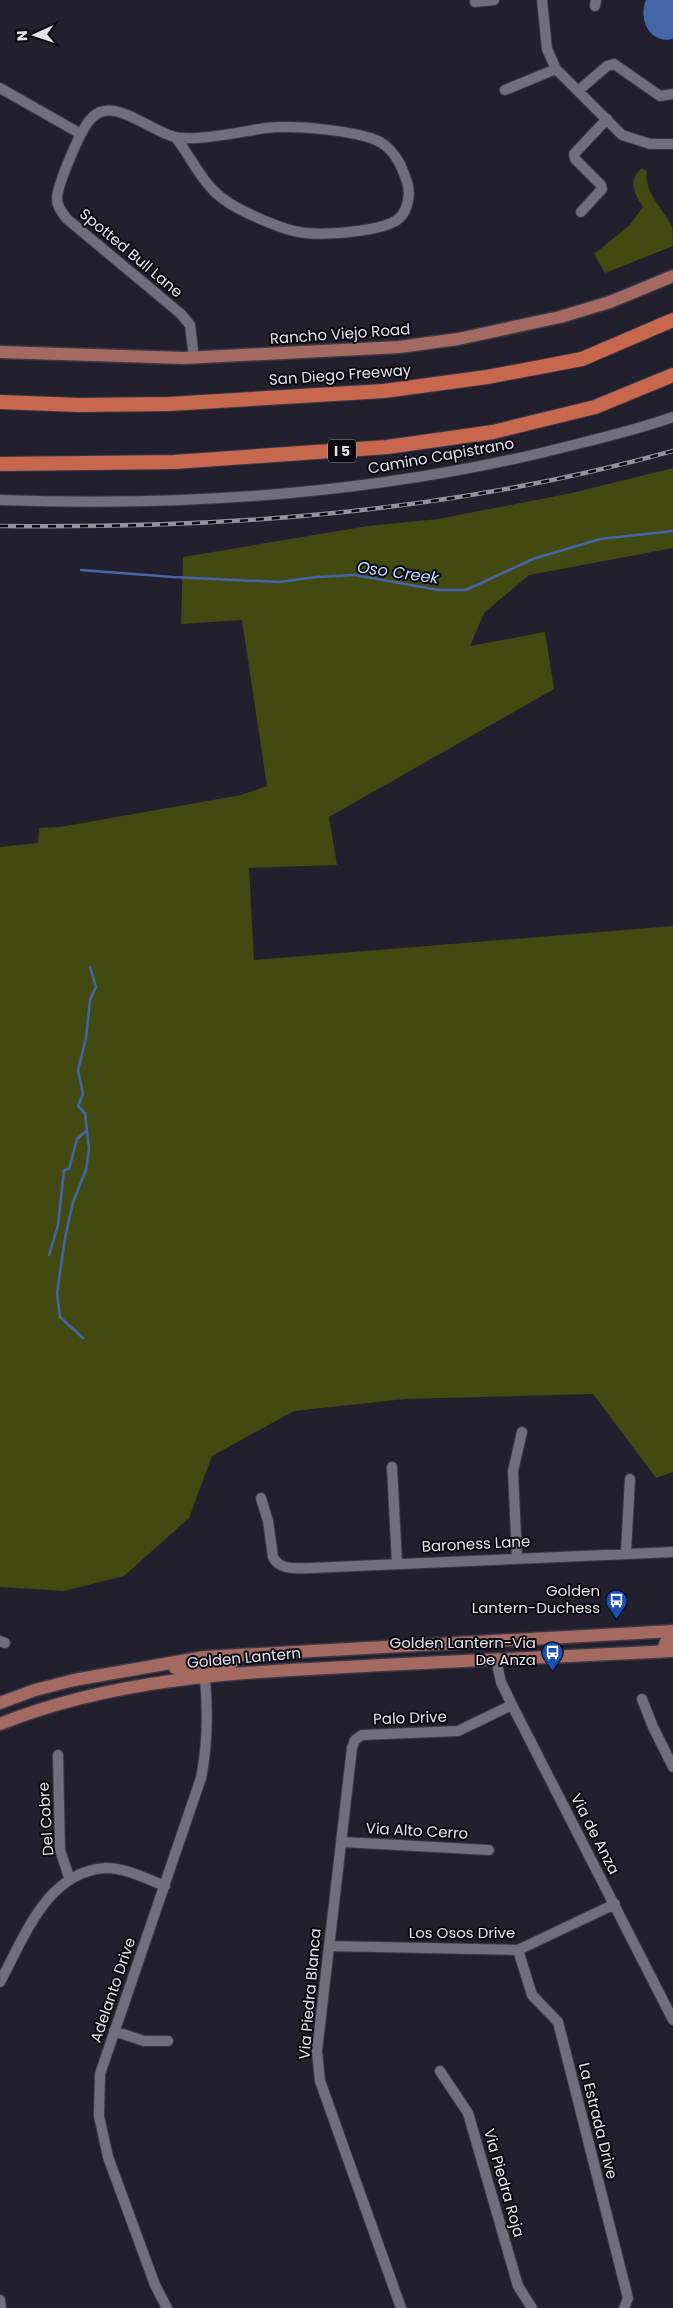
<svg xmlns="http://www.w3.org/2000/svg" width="673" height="2308" font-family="Poppins,sans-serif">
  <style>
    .green { fill: #424a12 }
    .water { fill: #4466a9 }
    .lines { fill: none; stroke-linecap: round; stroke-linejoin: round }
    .stream { stroke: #4466a9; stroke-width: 2.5 }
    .minor-casing { stroke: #3c3945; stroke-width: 12 }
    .major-casing { stroke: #3c3945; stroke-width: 15 }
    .highway-casing { stroke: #3c3945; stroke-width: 16 }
    .minor { stroke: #716e80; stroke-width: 10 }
    .major { stroke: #a46a62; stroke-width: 12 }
    .highway { stroke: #c6674e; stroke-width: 14 }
    .rail-casing { stroke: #95929f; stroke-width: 4.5 }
    .rail { stroke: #0b0a11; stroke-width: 2.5; stroke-dasharray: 8; stroke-linecap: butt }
    .labels { text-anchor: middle; stroke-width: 4; stroke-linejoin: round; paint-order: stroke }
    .shield { fill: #0b0a11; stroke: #a3a1ab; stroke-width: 1 }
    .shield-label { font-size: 14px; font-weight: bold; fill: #e4e2ed }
    .street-label { font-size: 15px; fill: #e4e2ed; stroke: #0b0a11 }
    .poi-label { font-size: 15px; fill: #e4e2ed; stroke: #0b0a11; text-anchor: end }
    .water-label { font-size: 16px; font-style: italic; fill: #c3d8fe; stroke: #0b0a11 }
  </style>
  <rect width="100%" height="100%" fill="#221f2e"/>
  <path class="green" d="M642 168 647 171C643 192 664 209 672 227 673 231 673 240 673 246L605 273 594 254 629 226 643 207C634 193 627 180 642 168Z
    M673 468V548L529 575 484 613 470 646 545 632 554 689 329 817 337 865 249 868 254 960 673 926V1472L656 1478 593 1394 405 1399 294 1411 212 1456 189 1518 124 1576 64 1591 0 1587V847L38 843 39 828 60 827 241 795 267 786 242 620 181 624 183 557 368 526 438 519 572 493Z"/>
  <path class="water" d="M646 0H673V39C649 44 638 19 646 0Z"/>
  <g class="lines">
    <path class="stream" d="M81 570 173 577 279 582 316 577 355 575 438 590H466L533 559 600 539 673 531
      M49 1255 58 1225 64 1170 69 1169 77 1139 87 1130
      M83 1338 60 1317 57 1293 65 1238 73 1202 86 1170 89 1149 85 1113 78 1106 83 1094 78 1070 86 1038 90 1000 96 987 90 967"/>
    <defs>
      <path id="minor" d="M542 0 547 49 556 69 622 135 650 144H673
        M475 2 494 0
        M595 6 596 0
        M0 88 81 134
        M505 90 556 69
        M578 91 607 66 614 64 660 96 673 94
        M176 138C191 157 202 183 222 198 237 210 280 229 299 232 320 236 379 232 397 220 406 214 408 203 409 193 409 184 404 173 400 164 395 155 389 147 380 142 357 130 292 125 266 128 244 131 195 142 175 137 156 133 123 106 104 111 98 112 93 116 89 121 80 132 57 185 57 199 57 207 62 212 67 219L181 314 190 325 194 358
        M581 212 602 189 601 185 575 159 574 154 607 119
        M0 500C183 507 367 494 545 452 588 441 631 432 673 417
        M392 1467 397 1563
        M261 1498 268 1521 273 1557C280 1571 297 1568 311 1568L673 1552
        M626 1552 630 1479
        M517 1558 513 1471 522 1432
        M0 1641 5 1643
        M496 1660 501 1682 512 1705 673 2020
        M642 1699 653 1727 673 1767
        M58 1755 60 1850 70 1880
        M342 1842 489 1850
        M329 1946 518 1950 615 1904
        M518 1950 532 1995 558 2022 628 2298 624 2308
        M0 1982C24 1938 47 1871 106 1868 126 1868 147 1879 165 1886
        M114 2031 144 2041H168
        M440 2071 468 2113 518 2286 532 2308
        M0 2300 1 2308
        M167 2308 155 2285 108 2157 99 2116 100 2074 201 1778C208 1744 208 1712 205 1678
        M401 2308 320 2081 317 2051 352 1748 355 1740 362 1735 458 1731 512 1705"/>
      <path id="major" d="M0 352 184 358 399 347 458 339 560 317 610 302 673 276
        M659 1652 664 1648 666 1642 673 1641
        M175 1668C188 1667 195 1669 205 1678L211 1667 232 1663
        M0 1703 35 1690 74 1680 204 1657 673 1631
        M0 1724C122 1675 253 1672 382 1665 479 1661 576 1655 673 1651"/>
      <path id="highway" d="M0 402 79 405 169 404 384 391 487 377 582 359 673 320
        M0 464 174 462 387 447 493 432 595 407 673 375"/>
    </defs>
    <use href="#minor" class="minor-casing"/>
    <use href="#major" class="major-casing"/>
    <use href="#highway" class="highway-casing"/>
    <use href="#minor" class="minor"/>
    <use href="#major" class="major"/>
    <use href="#highway" class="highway"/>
    <defs>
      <path id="rail" d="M0 526C227 529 453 512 673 451"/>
    </defs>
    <use href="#rail" class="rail-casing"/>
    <use href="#rail" class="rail"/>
  </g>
  <defs>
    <symbol id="bus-pin" viewBox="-11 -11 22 30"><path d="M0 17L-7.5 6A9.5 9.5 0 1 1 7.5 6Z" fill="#1a4fb4" stroke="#0b0a11"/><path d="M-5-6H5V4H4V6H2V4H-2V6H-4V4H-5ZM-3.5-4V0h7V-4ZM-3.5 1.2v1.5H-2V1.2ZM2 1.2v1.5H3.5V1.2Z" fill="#fff"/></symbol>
  </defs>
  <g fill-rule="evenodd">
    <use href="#bus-pin" x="604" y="1588" width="25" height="34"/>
    <use href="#bus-pin" x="540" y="1640" width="25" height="34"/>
  </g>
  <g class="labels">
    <rect class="shield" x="328" y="439.5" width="28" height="23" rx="4"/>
    <g class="shield-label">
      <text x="342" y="456">I 5</text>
    </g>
    <g class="street-label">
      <text transform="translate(131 253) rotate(40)" y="5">Spotted Bull Lane</text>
      <text transform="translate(340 334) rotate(-4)" y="5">Rancho Viejo Road</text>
      <text transform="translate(340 375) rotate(-4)" y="5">San Diego Freeway</text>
      <text transform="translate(441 456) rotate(-10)" y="5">Camino Capistrano</text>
      <text transform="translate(476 1544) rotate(-3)" y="5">Baroness Lane</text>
      <text transform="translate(244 1658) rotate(-5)" y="5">Golden Lantern</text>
      <text transform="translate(410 1718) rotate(-2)" y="5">Palo Drive</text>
      <text transform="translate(46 1819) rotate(-94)" y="5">Del Cobre</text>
      <text transform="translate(417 1831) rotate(3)" y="5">Via Alto Cerro</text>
      <text transform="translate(595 1834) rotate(63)" y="5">Via de Anza</text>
      <text x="462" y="1938">Los Osos Drive</text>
      <text transform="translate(113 1990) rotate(-71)" y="5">Adelanto Drive</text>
      <text transform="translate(310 1994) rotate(-85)" y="5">Via Piedra Blanca</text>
      <text transform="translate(598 2121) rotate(76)" y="5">La Estrada Drive</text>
      <text transform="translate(504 2183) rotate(74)" y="5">Via Piedra Roja</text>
    </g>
    <g class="poi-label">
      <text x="600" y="1596">Golden<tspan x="600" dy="17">Lantern-Duchess</tspan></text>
      <text x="536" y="1648">Golden Lantern-Via<tspan x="536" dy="17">De Anza</tspan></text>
    </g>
    <g class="water-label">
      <text transform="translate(398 572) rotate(8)" y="6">Oso Creek</text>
    </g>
  </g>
  <g transform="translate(35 35) rotate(267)" stroke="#0b0a11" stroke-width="4" paint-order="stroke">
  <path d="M0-4L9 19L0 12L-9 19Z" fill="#e4e2ed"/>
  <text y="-8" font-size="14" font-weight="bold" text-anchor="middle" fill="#e4e2ed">N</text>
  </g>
</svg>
